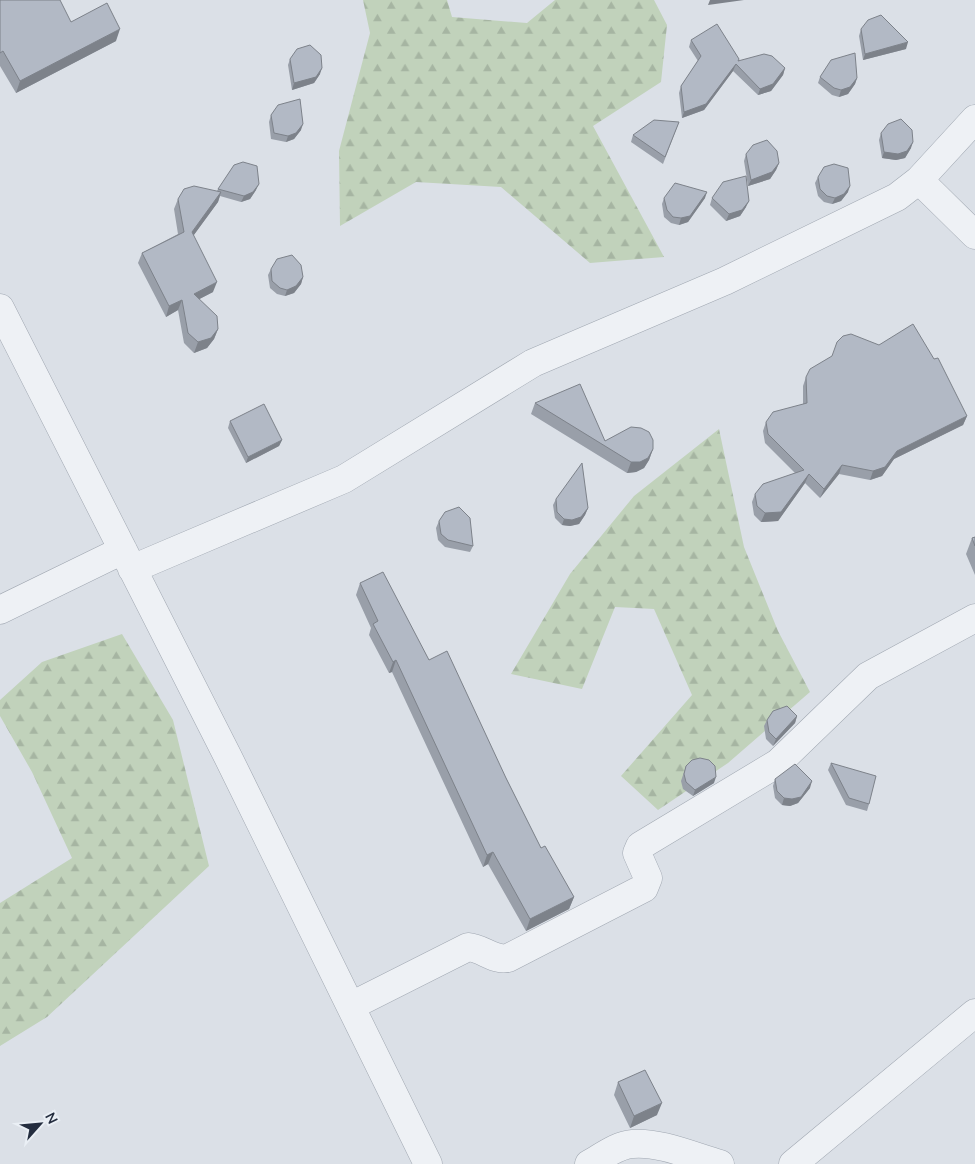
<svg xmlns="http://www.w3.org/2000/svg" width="975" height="1164" font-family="'Nunito Sans',sans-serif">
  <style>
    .forest { fill: url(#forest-firs) }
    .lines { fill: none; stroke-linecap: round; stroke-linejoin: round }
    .minor-casing { stroke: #a0a7b1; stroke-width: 29 }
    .minor { stroke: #eef1f5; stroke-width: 28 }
    .wall { fill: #999fa9 }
    .shaded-wall { fill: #7d828a }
    .building { fill: #b2b9c5; stroke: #7d828a }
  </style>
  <defs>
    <pattern id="forest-firs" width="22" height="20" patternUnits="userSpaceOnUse" patternTransform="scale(1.25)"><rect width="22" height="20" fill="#c1d2bb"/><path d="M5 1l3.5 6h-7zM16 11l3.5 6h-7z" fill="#a6b5a2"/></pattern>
  </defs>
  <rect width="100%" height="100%" fill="#dbe0e7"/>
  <path class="forest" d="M363 0H447L452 17 527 23 555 0H654L667 25 661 82 593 126 664 257 590 263 501 187 416 182 340 226 339 151 370 33Z
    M719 429 744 547 778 631 810 692 728 763 658 810 621 776 692 695 654 609 615 607 582 689 511 674 570 574 634 496Z
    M122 634 173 720 209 866 47 1017 0 1046V903L72 858 32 772 0 716V700L42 662Z"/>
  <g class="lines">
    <defs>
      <path id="minor" d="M919 180 975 235
        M0 308 228 757 428 1164
        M132 569 344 479 533 363 725 281 897 197 919 180 975 119
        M0 610 123 550
        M351 1006 468 947C483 948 493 961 508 958L644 888 648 878 637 853 640 846 778 763 868 676 975 618
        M589 1164C602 1157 617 1145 632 1144 658 1141 695 1157 720 1164
        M793 1164 975 1013"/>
    </defs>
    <use href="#minor" class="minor-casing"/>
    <use href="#minor" class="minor"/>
  </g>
  <path class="wall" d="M0 0 71 22 116 41 16 93 0 66Z
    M861 29 906 49 863 60 859 36Z
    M691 40 739 61 785 68 783 75 771 91 758 95 733 71 704 110 682 118 679 93 681 86 698 61 689 47Z
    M290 59 320 74 314 83 292 90 288 65Z
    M820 77 857 78 855 84 848 94 839 97 832 95 818 83Z
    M271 115 301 130 294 139 286 142 271 139 269 122Z
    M679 122 663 164 631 142 633 135Z
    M881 133 911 148 905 158 896 160 882 158 879 140Z
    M746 154 779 163 776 170 770 179 748 186 744 161Z
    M818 177 848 192 841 201 832 204 824 202 818 196 815 183Z
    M218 189 256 190 250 199 241 202 220 196 218 202 193 236 213 292 199 299 218 329 214 339 207 348 194 353 184 343 178 310 166 317 138 263 142 253 178 234 174 209 178 199 217 191Z
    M664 198H705L688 222 679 225 671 223 664 217 662 204Z
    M712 198 746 207 740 216 726 221 710 205Z
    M271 269 303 277 301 284 294 293 285 296 277 294 270 288 268 275Z
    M806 377 967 416 963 425 894 459 882 476 870 480 839 474 820 498 805 483 778 521 761 522 754 515 752 502 755 494 795 473 765 443 763 431 766 422 803 404V386Z
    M535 403 605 441 653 449 649 460 644 468 636 472 627 473 531 414Z
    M230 421 282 440 279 446 246 463 228 428Z
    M556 499 588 508 585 515 579 524 570 526 562 525 555 518 553 505Z
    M439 521 473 546 470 552 445 547 438 540 436 528Z
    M975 537V575L966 554 972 538Z
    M360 583 429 660 506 778 541 848 574 897 569 909 526 931 488 864 483 867 392 672 389 673 369 635 371 628 356 595Z
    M797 716 795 723 773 746 766 739 764 726 767 720Z
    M831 763 869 804 867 811 846 805 828 770Z
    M686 766 714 783 693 796 683 789 681 781Z
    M775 779 810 788 798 803 790 806 782 805 775 798 773 786Z
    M618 1082 657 1115 630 1128 614 1095Z"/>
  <path class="shaded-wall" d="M710 0H744L708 5Z
    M120 29 116 41 16 93 20 81Z
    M908 42 906 49 863 60 865 54Z
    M736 64 733 71 704 110 682 118 684 112Z
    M322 68 320 74 314 83 292 90 294 83Z
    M785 68 783 75 771 91 758 95 760 89Z
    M857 78 855 84 848 94 839 97 841 90Z
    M303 124 301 130 294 139 286 142 288 136Z
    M913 142 911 148 905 158 896 160 882 158 884 152Z
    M779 163 776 170 770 179 748 186 751 180Z
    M259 184 256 190 250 199 241 202 244 196Z
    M850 186 848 192 841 201 832 204 835 198Z
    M221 192 218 202 188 243 192 232Z
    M707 192 705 198 688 222 679 225 681 218Z
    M749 201 746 207 740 216 726 221 729 214Z
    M303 277 301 284 294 293 285 296 287 290Z
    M217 282 213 292 190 304 194 294Z
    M182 300 178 310 166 317 169 306Z
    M218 329 214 339 207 348 194 353 198 342Z
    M967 416 963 425 894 459 882 476 870 480 873 471 897 451Z
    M282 440 279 446 246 463 248 457Z
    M653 449 649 460 644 468 636 472 627 473 631 462Z
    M842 465 839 474 820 498 824 489Z
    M809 474 805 483 778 521 761 522 765 513Z
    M588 508 585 515 579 524 570 526 562 525 564 519Z
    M396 660 392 672 389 673 393 662Z
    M797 716 795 723 773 746 776 739Z
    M716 777 714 783 693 796 695 790Z
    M812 781 810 788 798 803 790 806 782 805 784 798Z
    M493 852 488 864 483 867 487 855Z
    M574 897 569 909 526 931 530 919Z
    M662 1103 657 1115 630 1128 634 1116Z"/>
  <path class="building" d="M0 0H60L71 22 107 3 120 29 20 81 3 51 0 53Z
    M881 15 908 42 865 54 861 29 868 20Z
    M717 24 739 59 738 61 764 54 772 56 785 68 773 84 760 89 736 64 706 104 684 112 681 86 701 56 691 40Z
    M310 45 321 55 322 68 316 77 294 83 290 59 297 49Z
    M855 53 857 78 850 87 841 90 834 88 820 77 831 60Z
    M300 99 303 124 296 133 288 136 274 133 271 115 278 105Z
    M901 119 912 130 913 142 907 151 898 154 884 152 881 133 888 124Z
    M654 120 679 122 665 157 633 135Z
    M767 140 777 151 779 163 772 172 751 180 746 154 753 145Z
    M243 162 257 166 259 184 253 192 244 196 218 189 234 165Z
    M834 164 848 168 850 186 844 194 835 198 827 196 820 189 818 177 824 167Z
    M746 176 749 201 742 210 729 214 712 198 723 182Z
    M675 183 707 192 690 216 681 218 673 217 667 210 664 198Z
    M194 186 221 192 192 232 217 282 194 294 217 316 218 329 211 338 198 342 188 333 182 300 169 306 142 253 184 232 178 199 184 189Z
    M292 255 301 265 303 277 296 286 287 290 280 288 272 281 271 269 277 259Z
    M913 324 934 359 938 358 967 416 897 451 885 467 873 471 842 465 824 489 809 474 781 512 765 513 757 506 755 494 763 484 804 470 768 434 766 422 773 412 807 403 806 377 810 369 832 356 837 342 843 336 851 334 879 345Z
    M580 384 605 441 631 427 641 428 649 432 653 440V449L648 458 640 462H631L535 403Z
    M264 404 282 440 248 457 230 421Z
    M582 463 588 508 581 517 572 520 564 519 557 512 556 499Z
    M459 507 470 518 473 546 448 540 441 534 439 521 445 512Z
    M975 537V546L972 538Z
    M383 572 429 660 447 651 506 778 541 848 545 846 574 897 530 919 493 852 487 855 396 660 393 662 373 624 378 621 360 583Z
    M787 706 797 716 776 739 769 732 767 720 773 711Z
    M700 758 709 760 715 766 716 777 695 790 686 782 684 774 686 766 692 760Z
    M831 763 876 776 869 804 849 798Z
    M795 764 812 781 801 797 792 799 784 798 777 791 775 779Z
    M645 1070 662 1103 634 1116 618 1082Z"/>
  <g transform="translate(40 1124) rotate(63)" stroke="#eaeff5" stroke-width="4" paint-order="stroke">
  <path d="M0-4L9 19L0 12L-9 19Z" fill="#242d3f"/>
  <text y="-8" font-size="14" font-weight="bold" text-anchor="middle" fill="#242d3f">N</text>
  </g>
</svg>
